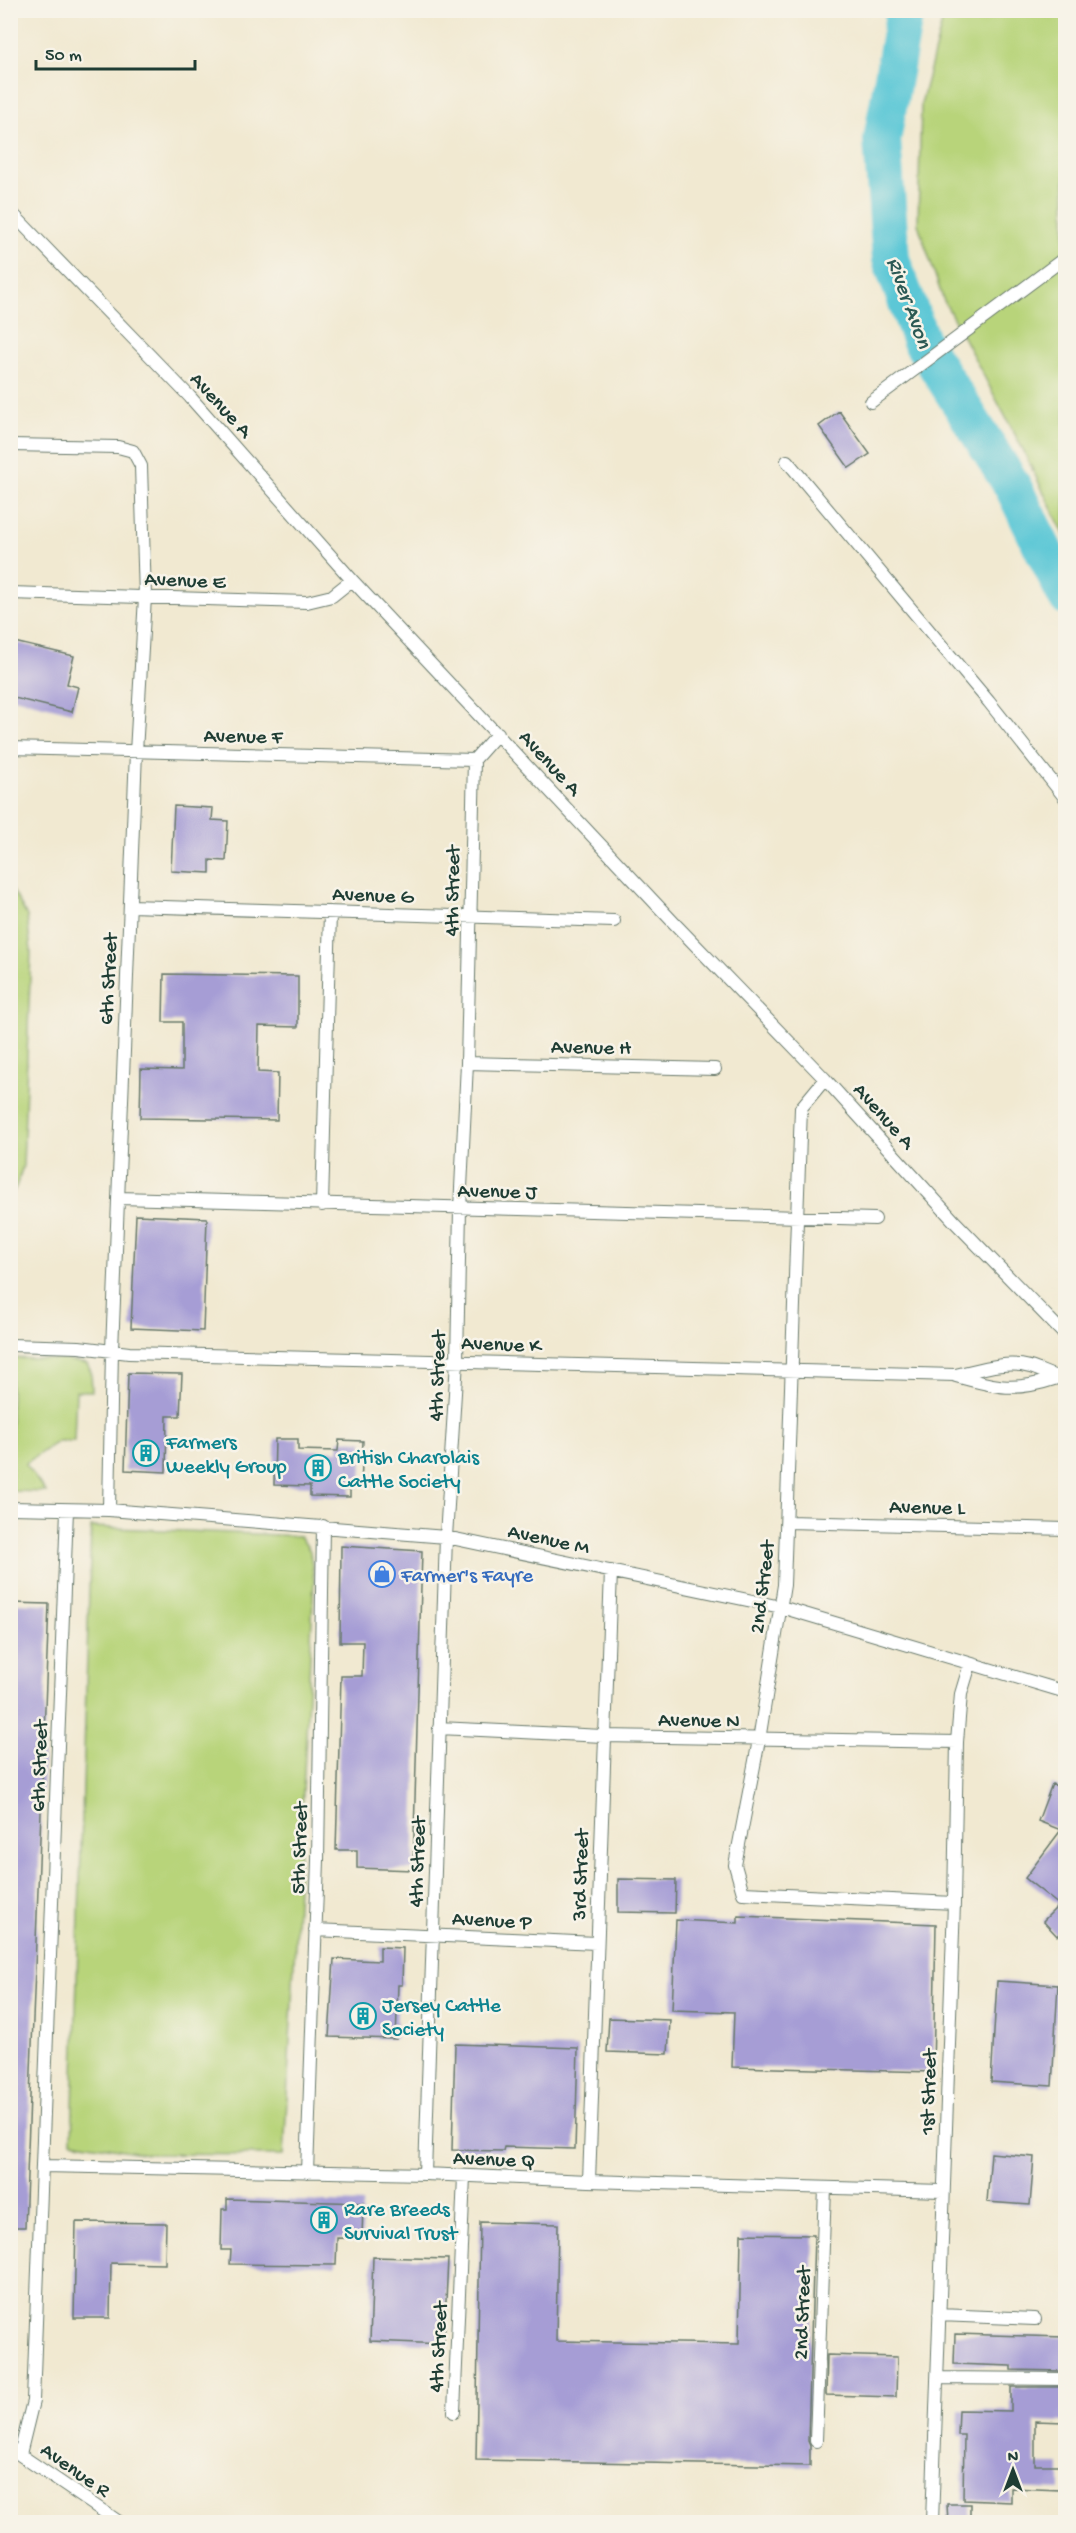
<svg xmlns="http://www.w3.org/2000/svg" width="1076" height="2533" font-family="'Gochi Hand',sans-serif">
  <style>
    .green { fill: #b8d47a; stroke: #6c8857; stroke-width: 1.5 }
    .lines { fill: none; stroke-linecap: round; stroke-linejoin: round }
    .river { stroke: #5cc7d6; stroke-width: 38 }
    .building { fill: #a69dd5 }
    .service-casing { stroke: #68796b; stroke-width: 14 }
    .service { stroke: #fff; stroke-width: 12 }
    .labels { text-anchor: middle; stroke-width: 5; stroke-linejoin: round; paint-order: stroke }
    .street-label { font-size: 21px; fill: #1f3d34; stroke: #f7f3e8 }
    .culture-label { font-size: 21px; fill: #0d838f; stroke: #f7f3e8; text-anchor: start }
    .shop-label { font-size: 21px; fill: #366cbe; stroke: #f7f3e8; text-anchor: start }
    .water-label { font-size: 22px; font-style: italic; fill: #2b5954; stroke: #f7f3e8 }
  </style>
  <rect width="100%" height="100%" fill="#f7f3e8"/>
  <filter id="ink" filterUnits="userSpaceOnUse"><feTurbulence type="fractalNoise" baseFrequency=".0167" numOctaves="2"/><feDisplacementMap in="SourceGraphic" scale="12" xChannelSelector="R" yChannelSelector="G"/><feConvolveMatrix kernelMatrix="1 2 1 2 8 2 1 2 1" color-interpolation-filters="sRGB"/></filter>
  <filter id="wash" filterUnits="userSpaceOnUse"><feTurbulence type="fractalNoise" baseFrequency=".008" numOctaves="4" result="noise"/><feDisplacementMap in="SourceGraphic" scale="24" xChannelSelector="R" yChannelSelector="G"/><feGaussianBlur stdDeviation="1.35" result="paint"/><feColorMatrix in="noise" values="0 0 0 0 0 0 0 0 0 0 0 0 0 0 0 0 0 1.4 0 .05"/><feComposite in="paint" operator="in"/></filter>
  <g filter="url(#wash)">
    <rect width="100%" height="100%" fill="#f1e9d1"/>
    <path class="green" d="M945 11H1065V536L1020 444 943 299 918 224 921 104Z
      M11 888 27 916 31 951 23 1166 16 1187 11 1195Z
      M11 1358 64 1360 87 1364 91 1372 92 1391H76L74 1441H58L25 1464 46 1492 11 1491Z
      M91 1527 300 1536 310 1551 314 1581 284 2155 147 2154 72 2141Z"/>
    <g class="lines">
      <path class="river" d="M905 10 882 140 891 259 921 341 1013 487 1066 596"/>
    </g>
    <g id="blocks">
      <path class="building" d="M839 411 870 454 849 468 819 426Z
        M10 641 74 656 67 684 78 687 72 712 10 697Z
        M174 806 213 808 212 820 228 821 226 861 210 860V873L171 871Z
        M164 974 298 976V1027L259 1026 258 1072 278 1073 277 1120 140 1118 141 1069 182 1070V1022H163Z
        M136 1215 207 1218 203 1331 131 1328Z
        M128 1373 182 1374 180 1416H167L166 1472 125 1470Z
        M275 1439H298V1450L338 1451 339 1440 363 1441 361 1487H350V1497L310 1496V1486L274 1485Z
        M341 1546 422 1551 413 1870 357 1868V1850H336L341 1676H362L363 1642H340Z
        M10 1603 49 1604 25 2227H10Z
        M1052 1784 1065 1789V1927L1057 1936 1043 1921 1059 1905 1025 1878 1061 1830 1038 1821Z
        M618 1879 676 1880 675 1913 618 1912Z
        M738 1916 936 1924 933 2072 732 2067 734 2012 672 2010 676 1920 738 1923Z
        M380 1947 403 1948 402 1985H398L396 2039 329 2037 334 1959 380 1961Z
        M997 1981 1058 1985 1052 2086 991 2082Z
        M609 2018 670 2020 668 2054 607 2052Z
        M455 2044 578 2048 575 2149 504 2147 503 2151 452 2150Z
        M991 2153 1034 2157 1030 2205 987 2202Z
        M227 2199 363 2203 362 2239 337 2238 336 2265 230 2264 231 2250H221L222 2209H227Z
        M76 2222 166 2223 165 2264 111 2263 110 2318H74Z
        M480 2222 558 2224 556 2341 739 2344 741 2234 814 2235 808 2441 810 2446V2466L476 2460Z
        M373 2257 448 2259 444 2344 370 2341Z
        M955 2334 1065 2337V2371L1011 2370V2366L954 2364Z
        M827 2355 897 2357 896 2397 826 2395Z
        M1011 2387H1065V2422L1035 2421V2465H1060V2490L1011 2488V2502L963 2500 964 2435H958L959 2410 1011 2411Z
        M947 2504H970V2523H948Z"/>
    </g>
  </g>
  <g filter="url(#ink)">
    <use href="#blocks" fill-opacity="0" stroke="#68796b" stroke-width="1.5"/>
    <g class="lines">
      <defs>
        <path id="service" d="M10 211 190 397 352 580 674 923 825 1079 955 1222 1066 1336
          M871 402 1066 257
          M10 445 118 447 133 451 141 466 145 597 136 752 112 1350 109 1510
          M787 461 989 702 1066 799
          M10 593 307 602 332 596 352 580
          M10 748 474 760
          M474 760 498 733
          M130 906 614 921
          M467 1063 715 1069
          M825 1079 801 1108 784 1585 759 1740 735 1865 743 1893 954 1903
          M119 1198 875 1219
          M322 1205 330 912
          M10 1345 79 1347 129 1353 955 1375C978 1370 1006 1360 1030 1367 1042 1370 1052 1378 1066 1378
          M956 1376C998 1388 1015 1392 1057 1378
          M10 1508 109 1510 446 1537 781 1607 1066 1692
          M788 1522 1066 1529
          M439 1728 603 1736 957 1742
          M315 1930 596 1943
          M43 2166 425 2174 589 2181 943 2191
          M307 2172 318 1860 323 1526
          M425 2174 446 1537 457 1361 460 1209 467 1063 474 760
          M589 2181 611 1571
          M939 2315 1035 2319
          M937 2378 1066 2379
          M454 2412 464 2176
          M816 2441 825 2188
          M10 2448 119 2522
          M20 2454 33 2401 67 1510
          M932 2522 954 1903 957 1742 961 1694 970 1664"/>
      </defs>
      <use href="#service" class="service-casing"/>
      <use href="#service" class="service"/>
    </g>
  </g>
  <defs>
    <symbol id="building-ring" viewBox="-11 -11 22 22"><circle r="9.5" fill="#f7f3e8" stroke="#0f9aa8" stroke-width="1.5"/><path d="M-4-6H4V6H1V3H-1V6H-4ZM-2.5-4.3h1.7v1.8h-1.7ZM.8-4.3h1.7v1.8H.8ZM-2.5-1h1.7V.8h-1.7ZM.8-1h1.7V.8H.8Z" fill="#0f9aa8"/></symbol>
    <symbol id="shop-ring" viewBox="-11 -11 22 22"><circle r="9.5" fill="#f7f3e8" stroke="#3f7fe0" stroke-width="1.5"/><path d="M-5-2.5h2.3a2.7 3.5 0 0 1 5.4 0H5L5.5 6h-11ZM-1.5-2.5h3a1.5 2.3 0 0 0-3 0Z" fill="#3f7fe0"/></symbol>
  </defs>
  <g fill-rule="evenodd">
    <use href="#building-ring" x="131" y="1438" width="30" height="30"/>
    <use href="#building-ring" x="303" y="1453" width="30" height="30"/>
    <use href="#shop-ring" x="367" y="1559" width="30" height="30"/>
    <use href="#building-ring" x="348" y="2001" width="30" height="30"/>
    <use href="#building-ring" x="309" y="2205" width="30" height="30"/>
  </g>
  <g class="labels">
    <g class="street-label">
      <text transform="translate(222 404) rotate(47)" y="7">Avenue A</text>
      <text transform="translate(185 579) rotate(2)" y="7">Avenue E</text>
      <text transform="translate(243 735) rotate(1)" y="7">Avenue F</text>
      <text transform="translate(551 762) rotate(47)" y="7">Avenue A</text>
      <text transform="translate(451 891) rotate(-89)" y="7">4th Street</text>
      <text transform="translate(373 894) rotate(2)" y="7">Avenue G</text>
      <text transform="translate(107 979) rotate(-87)" y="7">6th Street</text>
      <text transform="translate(591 1046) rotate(1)" y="7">Avenue H</text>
      <text transform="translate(885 1115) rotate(48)" y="7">Avenue A</text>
      <text transform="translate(497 1190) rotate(1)" y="7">Avenue J</text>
      <text transform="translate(501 1343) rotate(2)" y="7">Avenue K</text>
      <text transform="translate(436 1376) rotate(-88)" y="7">4th Street</text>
      <text transform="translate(927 1506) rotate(1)" y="7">Avenue L</text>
      <text transform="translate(549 1538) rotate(12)" y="7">Avenue M</text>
      <text transform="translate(761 1587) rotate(-83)" y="7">2nd Street</text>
      <text transform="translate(699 1719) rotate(1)" y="7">Avenue N</text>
      <text transform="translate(38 1766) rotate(-88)" y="7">6th Street</text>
      <text transform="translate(298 1848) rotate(-88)" y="7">5th Street</text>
      <text transform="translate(416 1862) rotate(-88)" y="7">4th Street</text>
      <text transform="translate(579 1875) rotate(-88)" y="7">3rd Street</text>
      <text transform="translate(492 1919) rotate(3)" y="7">Avenue P</text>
      <text transform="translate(927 2092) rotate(-88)" y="7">1st Street</text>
      <text transform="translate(494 2158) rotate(2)" y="7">Avenue Q</text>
      <text transform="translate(801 2313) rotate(-88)" y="7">2nd Street</text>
      <text transform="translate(437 2347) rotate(-87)" y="7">4th Street</text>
      <text transform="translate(76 2469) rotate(35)" y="7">Avenue R</text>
    </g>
    <g class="culture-label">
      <text x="166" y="1448">Farmers<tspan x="166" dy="24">Weekly Group</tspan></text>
      <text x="338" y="1463">British Charolais<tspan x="338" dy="24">Cattle Society</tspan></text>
      <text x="382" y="2011">Jersey Cattle<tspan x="382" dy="24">Society</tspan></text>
      <text x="344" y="2215">Rare Breeds<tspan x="344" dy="24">Survival Trust</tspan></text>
    </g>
    <g class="shop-label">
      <text x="401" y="1581">Farmer's Fayre</text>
    </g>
    <g class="water-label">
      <text transform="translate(911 302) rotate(70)" y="8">River Avon</text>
    </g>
  </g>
  <rect width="1076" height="2533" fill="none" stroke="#f7f3e8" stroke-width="36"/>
  <g transform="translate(1013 2470)" stroke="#f7f3e8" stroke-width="4.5" paint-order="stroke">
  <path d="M0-4.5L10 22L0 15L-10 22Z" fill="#1f3d34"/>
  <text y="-9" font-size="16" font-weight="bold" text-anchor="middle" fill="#1f3d34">N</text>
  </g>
  <path d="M36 60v9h159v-9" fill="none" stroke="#1f3d34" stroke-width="3"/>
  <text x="45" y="60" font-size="18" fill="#1f3d34" stroke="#f7f3e8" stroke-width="4.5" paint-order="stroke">50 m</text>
</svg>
